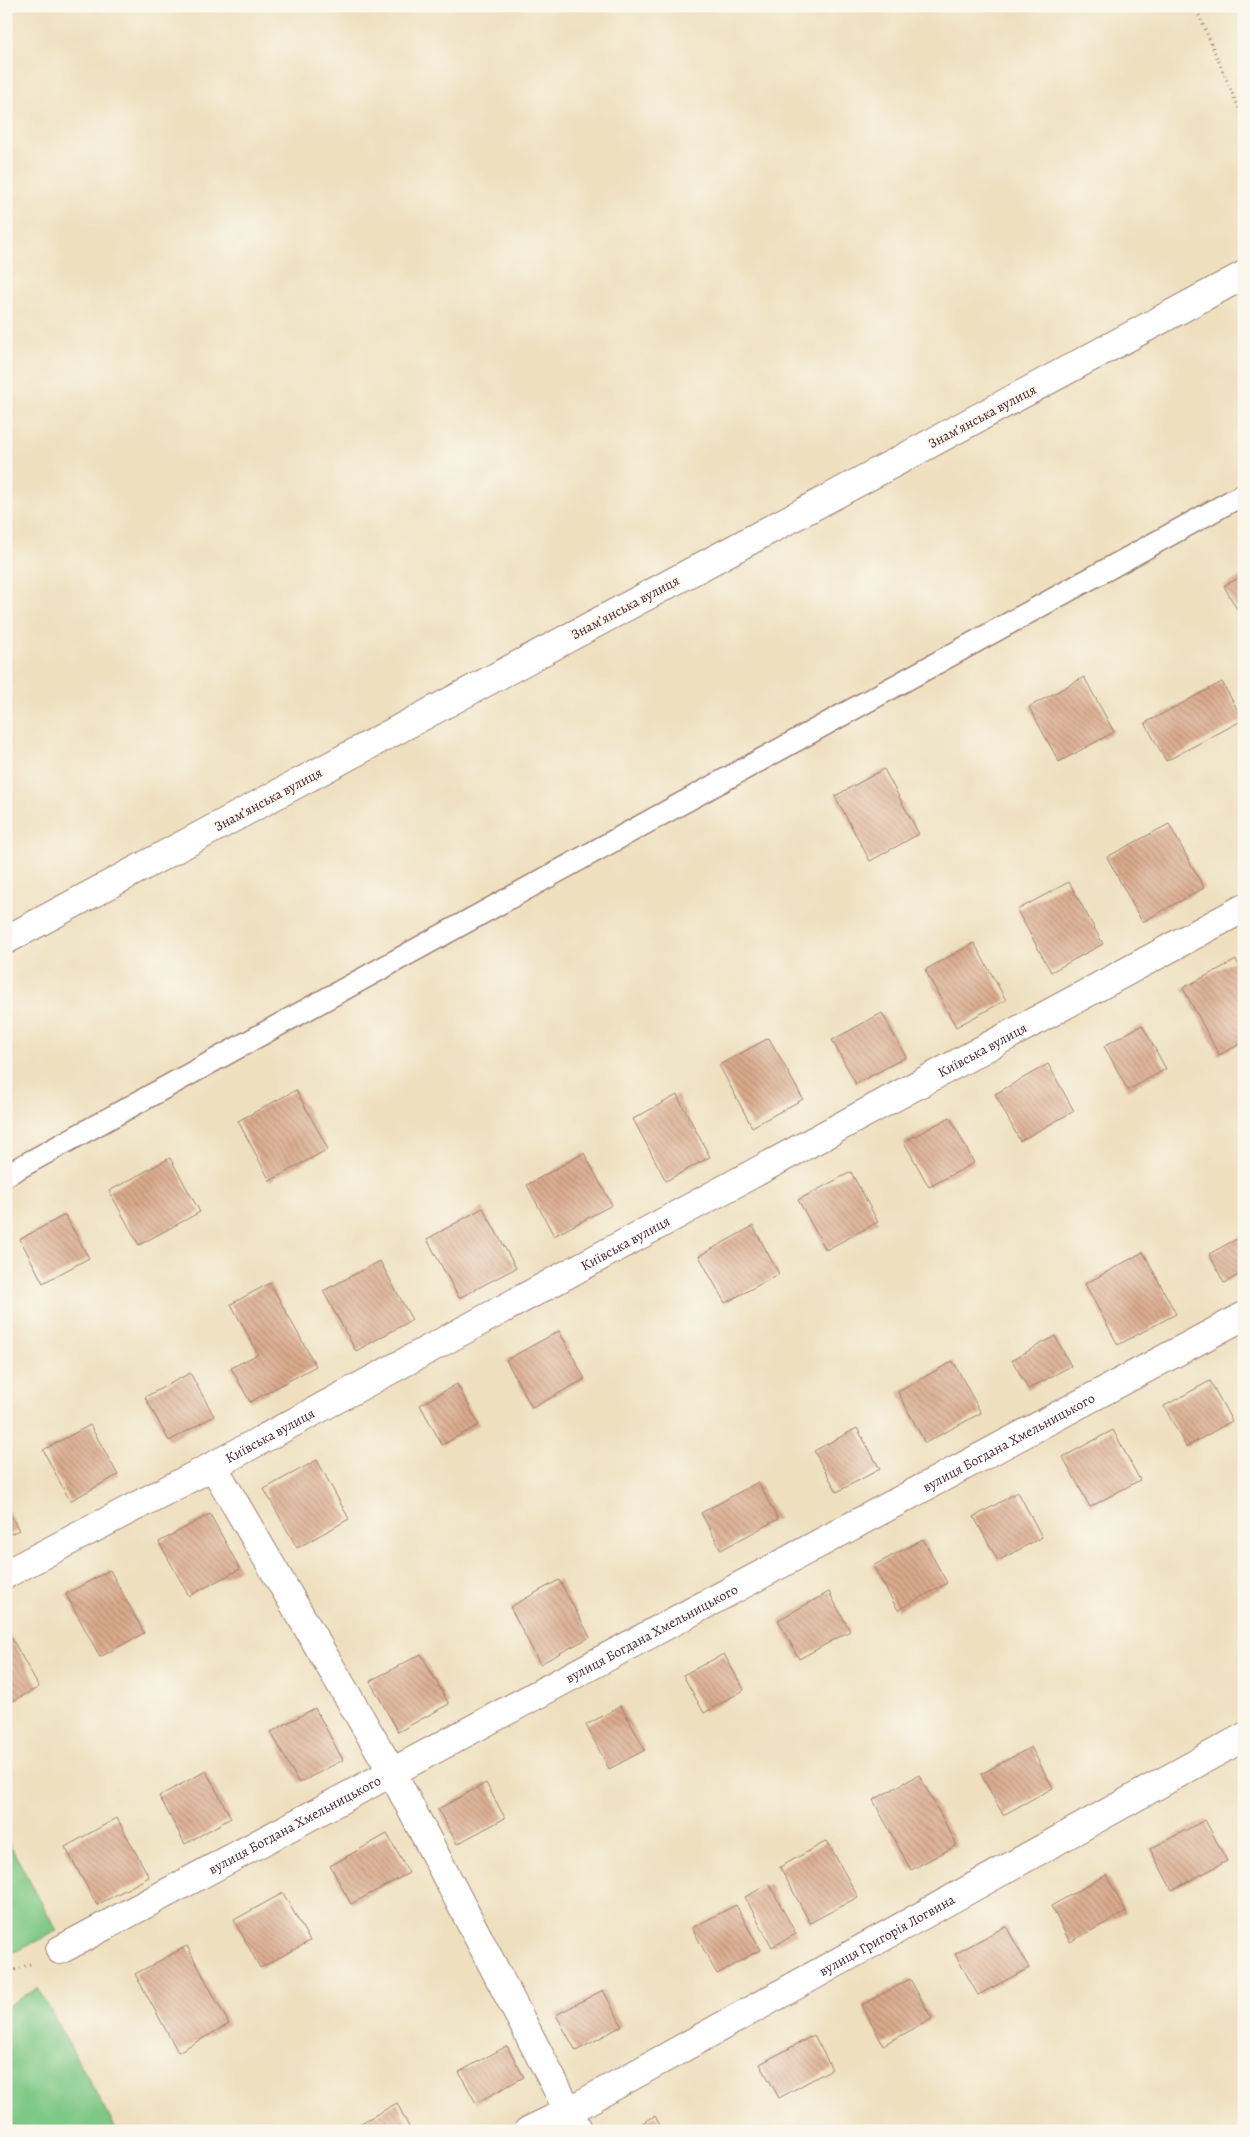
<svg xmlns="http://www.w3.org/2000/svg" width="1250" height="2137" font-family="Alegreya,serif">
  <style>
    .garden { fill: #7ec885; stroke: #647458 }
    .building { fill: url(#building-back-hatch) }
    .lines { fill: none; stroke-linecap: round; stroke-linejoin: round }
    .service-casing { stroke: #9c8075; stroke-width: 24 }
    .minor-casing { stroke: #9c8075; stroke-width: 30 }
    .trunk-casing { stroke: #9c8075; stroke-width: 30 }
    .path { stroke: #9c8075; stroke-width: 3; stroke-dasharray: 1 4; stroke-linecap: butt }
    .service { stroke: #fff; stroke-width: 21 }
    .minor { stroke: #fff; stroke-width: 28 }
    .trunk { stroke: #fff; stroke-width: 28 }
    .labels { text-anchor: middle; stroke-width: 4; stroke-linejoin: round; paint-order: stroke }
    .street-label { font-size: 14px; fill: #4a1f2b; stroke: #fbf7ec }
  </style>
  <defs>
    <pattern id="building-back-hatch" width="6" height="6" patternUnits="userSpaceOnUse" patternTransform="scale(1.25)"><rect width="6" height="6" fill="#daab8d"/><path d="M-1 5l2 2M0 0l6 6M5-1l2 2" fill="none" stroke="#b38b73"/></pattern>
  </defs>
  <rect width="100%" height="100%" fill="#fbf7ec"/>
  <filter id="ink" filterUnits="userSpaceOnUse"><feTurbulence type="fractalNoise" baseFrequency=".02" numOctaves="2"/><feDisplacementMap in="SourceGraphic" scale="10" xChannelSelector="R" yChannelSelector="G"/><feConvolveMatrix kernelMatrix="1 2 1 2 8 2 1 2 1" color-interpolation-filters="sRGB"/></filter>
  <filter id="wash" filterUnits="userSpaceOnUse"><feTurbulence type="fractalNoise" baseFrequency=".0096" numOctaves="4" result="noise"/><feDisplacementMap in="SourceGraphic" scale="20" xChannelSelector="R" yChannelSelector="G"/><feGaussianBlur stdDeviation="1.12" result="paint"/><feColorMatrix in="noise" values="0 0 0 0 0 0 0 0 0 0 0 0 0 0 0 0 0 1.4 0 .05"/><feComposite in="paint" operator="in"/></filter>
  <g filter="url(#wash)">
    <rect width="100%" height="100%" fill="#eee0bf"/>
    <path class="garden" d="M6 1838 57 1931 6 1956Z
      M38 1988 117 2131H6V2007Z"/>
    <g id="blocks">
      <path class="building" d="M1244 575V622L1224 586Z
        M1084 677 1114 732 1059 762 1029 707Z
        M1222 682 1243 720 1166 761 1145 723Z
        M884 769 919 834 870 861 835 796Z
        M1169 824 1204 888 1142 922 1107 857Z
        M1069 882 1103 944 1051 972 1017 910Z
        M974 943 1006 1000 956 1027 925 970Z
        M1236 960 1244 974V1042L1219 1055 1183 988Z
        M882 1013 906 1057 856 1084 832 1040Z
        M1142 1025 1166 1069 1128 1090 1104 1046Z
        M769 1038 803 1099 752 1127 719 1065Z
        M1048 1064 1074 1111 1020 1141 995 1094Z
        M296 1090 328 1149 270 1181 238 1121Z
        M677 1095 710 1157 666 1181 633 1119Z
        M950 1117 974 1163 929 1187 904 1142Z
        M584 1153 612 1205 554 1236 527 1185Z
        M170 1158 200 1212 139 1245 109 1191Z
        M851 1172 878 1222 826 1250 798 1200Z
        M483 1208 516 1268 459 1298 427 1239Z
        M65 1215 89 1258 43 1283 20 1239Z
        M753 1226 779 1274 725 1303 699 1256Z
        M1244 1235V1272L1224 1283 1209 1254Z
        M1143 1252 1176 1314 1118 1345 1085 1284Z
        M380 1261 412 1320 356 1351 323 1291Z
        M270 1283 316 1366 250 1402 231 1368 258 1354 231 1304Z
        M559 1331 585 1379 532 1408 506 1360Z
        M1055 1336 1071 1366 1028 1389 1012 1360Z
        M953 1361 981 1413 925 1443 898 1392Z
        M190 1373 214 1416 169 1441 145 1397Z
        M1210 1381 1232 1421 1186 1447 1164 1406Z
        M457 1384 479 1425 442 1445 420 1405Z
        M90 1425 118 1475 70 1501 43 1450Z
        M857 1428 880 1469 837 1492 814 1451Z
        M1113 1430 1140 1480 1090 1507 1063 1457Z
        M317 1460 349 1519 297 1548 264 1489Z
        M758 1482 778 1519 721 1550 701 1513Z
        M1018 1492 1042 1537 998 1561 974 1517Z
        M6 1507 19 1530 6 1536Z
        M210 1514 240 1569 189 1596 159 1542Z
        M923 1539 947 1583 898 1610 873 1566Z
        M110 1570 144 1633 100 1657 66 1594Z
        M559 1580 590 1637 540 1664 510 1607Z
        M829 1592 850 1631 799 1659 778 1620Z
        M6 1628 39 1687 6 1705Z
        M421 1654 449 1704 398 1732 370 1681Z
        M724 1654 744 1690 704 1713 683 1675Z
        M621 1706 645 1750 609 1769 586 1725Z
        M315 1708 343 1760 299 1783 271 1732Z
        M1031 1747 1053 1788 1003 1815 981 1774Z
        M206 1771 231 1818 185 1844 159 1796Z
        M919 1775 957 1845 911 1870 873 1800Z
        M486 1783 505 1818 457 1844 438 1809Z
        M117 1818 149 1877 97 1905 65 1847Z
        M1205 1820 1227 1861 1172 1890 1150 1849Z
        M387 1834 409 1873 351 1904 330 1866Z
        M827 1841 858 1897 810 1923 780 1867Z
        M1106 1875 1126 1912 1070 1942 1051 1906Z
        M769 1884 796 1934 772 1947 745 1897Z
        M283 1893 310 1941 260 1968 234 1920Z
        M736 1905 760 1950 717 1974 692 1928Z
        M1006 1926 1029 1968 978 1995 955 1954Z
        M187 1946 229 2024 178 2052 135 1974Z
        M910 1979 932 2019 883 2045 862 2005Z
        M603 1990 622 2026 576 2051 556 2015Z
        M814 2035 832 2069 779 2098 760 2064Z
        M507 2046 524 2077 476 2103 459 2072Z
        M397 2103 411 2131H351L350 2129Z
        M655 2116 663 2131H628Z"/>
    </g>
  </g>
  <g filter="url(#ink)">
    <use href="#blocks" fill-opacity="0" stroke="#9c8075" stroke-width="1"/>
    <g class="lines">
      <defs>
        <path id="service" d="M6 1175 1244 494"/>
        <g id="minor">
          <path d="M213 1466 392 1772 579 2131"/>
          <path id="s1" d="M6 1574 213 1466 1244 908"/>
          <path id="s2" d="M60 1950 1244 1316"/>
          <path id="s3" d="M528 2131 569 2111 1244 1737"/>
        </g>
        <path id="trunk" d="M6 940 1244 275"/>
      </defs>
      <use href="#service" class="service-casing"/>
      <use href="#minor" class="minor-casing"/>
      <use href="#trunk" class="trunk-casing"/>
      <path class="path" d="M1195 6 1244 121
        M6 1974 32 1963"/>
      <use href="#service" class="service"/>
      <use href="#minor" class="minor"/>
      <use href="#trunk" class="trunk"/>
    </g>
  </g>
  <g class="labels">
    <g class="street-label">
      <text transform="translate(982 416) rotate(-28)" y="5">Знамʼянська вулиця</text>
      <text transform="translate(625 607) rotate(-28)" y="5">Знамʼянська вулиця</text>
      <text transform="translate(268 799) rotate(-28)" y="5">Знамʼянська вулиця</text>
      <text dy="5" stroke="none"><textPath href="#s1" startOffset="1108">Київська вулиця</textPath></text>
      <text dy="5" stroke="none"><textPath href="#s1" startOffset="702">Київська вулиця</textPath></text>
      <text dy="5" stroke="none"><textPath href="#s1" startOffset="298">Київська вулиця</textPath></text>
      <text dy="5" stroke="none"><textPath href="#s2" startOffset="1076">вулиця Богдана Хмельницького</textPath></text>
      <text dy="5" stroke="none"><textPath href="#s2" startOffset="671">вулиця Богдана Хмельницького</textPath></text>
      <text dy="5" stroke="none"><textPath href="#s2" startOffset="266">вулиця Богдана Хмельницького</textPath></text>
      <text dy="5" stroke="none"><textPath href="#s3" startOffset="409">вулиця Григорія Логвина</textPath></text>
    </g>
  </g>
  <rect width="1250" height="2137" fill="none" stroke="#fbf7ec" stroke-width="25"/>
</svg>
